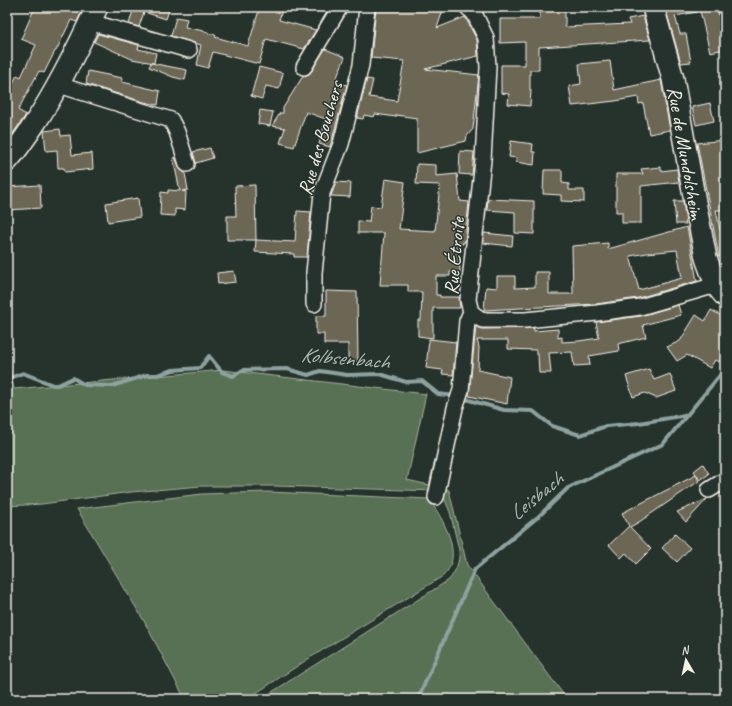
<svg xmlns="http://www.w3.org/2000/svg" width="732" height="706" font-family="Caveat,sans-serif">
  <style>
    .green { fill: #586f53; stroke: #a6b09e }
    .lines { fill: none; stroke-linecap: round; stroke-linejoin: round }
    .stream { stroke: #8ea2a0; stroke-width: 4 }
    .building { fill: #6c6655; stroke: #f4f1e8; fill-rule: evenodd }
    .street-casing { stroke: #f4f1e8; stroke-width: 18 }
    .secondary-casing { stroke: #f4f1e8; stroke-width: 24 }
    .street { stroke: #26332d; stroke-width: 15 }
    .secondary { stroke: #26332d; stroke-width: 21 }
    .labels { text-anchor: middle; stroke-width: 3; stroke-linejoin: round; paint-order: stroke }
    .street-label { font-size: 20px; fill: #f4f1e8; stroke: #26332d }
    .water-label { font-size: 21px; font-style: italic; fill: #b0bcb8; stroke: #26332d }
  </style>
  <rect width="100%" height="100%" fill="#26332d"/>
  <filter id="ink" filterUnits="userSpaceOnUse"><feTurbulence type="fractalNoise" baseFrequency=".025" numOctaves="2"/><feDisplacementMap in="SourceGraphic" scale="8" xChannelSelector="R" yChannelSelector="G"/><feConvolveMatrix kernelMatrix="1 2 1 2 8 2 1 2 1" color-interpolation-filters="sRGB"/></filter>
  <g filter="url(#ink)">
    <path class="green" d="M7 361H8L14 389 223 370 426 394 407 480 429 485 435 459 444 461 437 491 276 486H201L131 492 42 504 7 506Z
      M440 488 449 490 467 565 566 698 261 699 449 580C456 571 460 562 459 550L450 512Z
      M268 492 429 499C443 519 465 556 443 576L308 659 247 699H185L144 621 77 509 202 494Z"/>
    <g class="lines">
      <path class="stream" d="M7 379 23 373 53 385H58L73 378 85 385 112 386 147 375H157L173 370 200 368 209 356 222 372 233 376 243 370 287 369 308 375 320 371 347 375 380 374 406 382 422 381 438 394 455 396
        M462 398 504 410 533 411 552 426 580 435 606 426 639 423 687 415
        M418 699 475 569 539 516 568 488 663 444 721 374 725 365"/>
    </g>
    <path class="building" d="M35 7H67L81 13 77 22 71 20 56 51H55L44 73 39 71 18 110 26 115 7 142V83L12 85 17 75 21 77 36 45 21 39Z
      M134 7H170L166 19 144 12 139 27 129 24Z
      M260 7H283L279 20 316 30 304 49 266 39 259 64 213 52 208 68 197 65 201 45 171 36 176 17 187 19 185 27 208 32V33L216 35 215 37 248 46Z
      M376 7H444L437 28 465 17 477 40 478 56 425 69 479 75 473 129 467 136 466 141 417 153V118L396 115V117L375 114 374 117 364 115 363 119 357 118 367 79 373 80 369 97 397 101 404 61 371 58Z
      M540 7H565V27L630 24 628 19 643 16 650 40 539 47V70H530V90H531L530 106 508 104 509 94 501 93V65H525V42L500 43V19H540Z
      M665 7H696L697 12 675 16 680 34H686L691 62 681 63Z
      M699 7H711V9L717 8 725 39V49L710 52Z
      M98 34 139 45 138 49 156 53 154 63 132 59 94 42Z
      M325 49 345 57 335 82 347 85 330 147 319 144 326 119 306 112 294 147 280 143 285 128 272 126 280 113H283V108L303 76 308 75 311 72Z
      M610 61 614 90 661 80 670 130 649 134 643 103 639 104 638 97 615 101 572 106 569 86 581 84 579 64Z
      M151 63 187 70 185 80 173 77 149 67Z
      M259 67 283 73 279 89 266 86 262 99 251 96Z
      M88 71 122 78V82L160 91 158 105 144 102 86 84Z
      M710 103 714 121 696 125 692 107Z
      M260 110 273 112 270 126 258 124Z
      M60 129 61 136 70 135 72 155 92 153 93 169 65 172 64 168H58L57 150 46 151 44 131Z
      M725 140V202L722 203V210H716L720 230 725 229V257H719L697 143Z
      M511 141 533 144 532 152H535L534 165 516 162 517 158 509 157Z
      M210 148 213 158 196 163 193 152Z
      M460 151 474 152 472 175 459 174Z
      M175 157 181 170 185 173 188 190 182 191 186 192 185 210 175 209V216L160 215 161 192 168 193V190L180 191 173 158Z
      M417 164 436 165V176L457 174 460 201 469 202 465 242H463V244H458L460 272H450V276H436V295H440V297H459L460 308H433V338L418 336V320H421L422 292H408V285H380L384 233H358V221L369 222 371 206 381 207 385 179 405 182 399 229 435 231 440 185 416 184Z
      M661 167V171L677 169 679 182 641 186V223H622V212H616V174H643L641 169Z
      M544 170H562V183L569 184V190H584V202L561 201V195L543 194Z
      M336 182 351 183 350 197 331 196Z
      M40 185 41 208 7 210V187Z
      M255 185 256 240H227V216H236L235 186Z
      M138 198 140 217 108 222 106 203Z
      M488 199 534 201V234L515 233V212L487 210Z
      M674 201H683L686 224H676Z
      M297 211 311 212 307 257H294V254L255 252 256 240 295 242Z
      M687 227 697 281 638 298 596 304 484 310 486 287 497 288V276H515V288L535 287V272H549V294H573L572 246 608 243V249ZM677 250 682 278 639 290 630 256 647 253Z
      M484 233 513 236 512 246 483 243Z
      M234 271 236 282 218 284 217 273Z
      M326 291 357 292 358 362H348V344H324V334H316V316H326Z
      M678 305 681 315 643 325 646 337 618 344 619 351 589 356 590 365 574 366 572 352 549 353 551 373H539L538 354H536V350L508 349V340H477L479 347 478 370 510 377 507 404 469 396 476 326 482 329 534 328V331L558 329V338L562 337V342L579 341 599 338 596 322 641 316Z
      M711 310 725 318V351L719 362 715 360 710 368 687 355 677 361 667 347 680 341 696 315 705 321Z
      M429 339 456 342 453 375 442 374 443 370 426 368Z
      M649 369 654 380 670 374 676 391 656 398 645 393 633 397 626 376Z
      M703 464 709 474 700 480 694 471Z
      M696 475 699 481 639 522 630 527 651 549 636 564 626 553 621 558 609 545 629 526 622 513Z
      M707 499 686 522 677 512Z
      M675 534 690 548 677 562 662 548Z"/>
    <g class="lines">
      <defs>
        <path id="street" d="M467 7 474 13 486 38 488 67 483 160 468 300 471 312 482 320H525L597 313 640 307 716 285
          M90 22 189 50
          M304 67 340 7
          M59 85 171 120 177 132 187 164
          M314 304V273L322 193 341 144 361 65 367 7
          M709 490 725 480
          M436 497 455 408 461 390 467 321 471 312"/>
        <path id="secondary" d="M653 7 673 79 695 202 706 258 716 285 725 296
          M7 161C17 150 25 138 33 126 58 89 78 48 97 7"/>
      </defs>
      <use href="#street" class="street-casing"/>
      <use href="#secondary" class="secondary-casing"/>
      <use href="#street" class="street"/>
      <use href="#secondary" class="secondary"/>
    </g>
  </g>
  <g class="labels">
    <g class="street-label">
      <text transform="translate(320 138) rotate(-74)" y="7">Rue des Bouchers</text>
      <text transform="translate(686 153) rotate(80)" y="7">Rue de Mundolsheim</text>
      <text transform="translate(454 256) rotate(-85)" y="7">Rue Étroite</text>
    </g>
    <g class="water-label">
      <text transform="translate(345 358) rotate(5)" y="7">Kolbsenbach</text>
      <text transform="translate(536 496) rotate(-39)" y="7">Leisbach</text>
    </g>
  </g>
  <rect width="732" height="706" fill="none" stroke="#26332d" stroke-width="24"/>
  <rect x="12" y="12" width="708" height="682" fill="none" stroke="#f4f1e8" stroke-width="1.5" filter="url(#ink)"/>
  <g transform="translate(686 660) rotate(351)" stroke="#26332d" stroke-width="3" paint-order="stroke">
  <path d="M0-3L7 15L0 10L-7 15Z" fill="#f4f1e8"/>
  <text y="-6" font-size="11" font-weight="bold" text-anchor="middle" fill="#f4f1e8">N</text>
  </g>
</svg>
